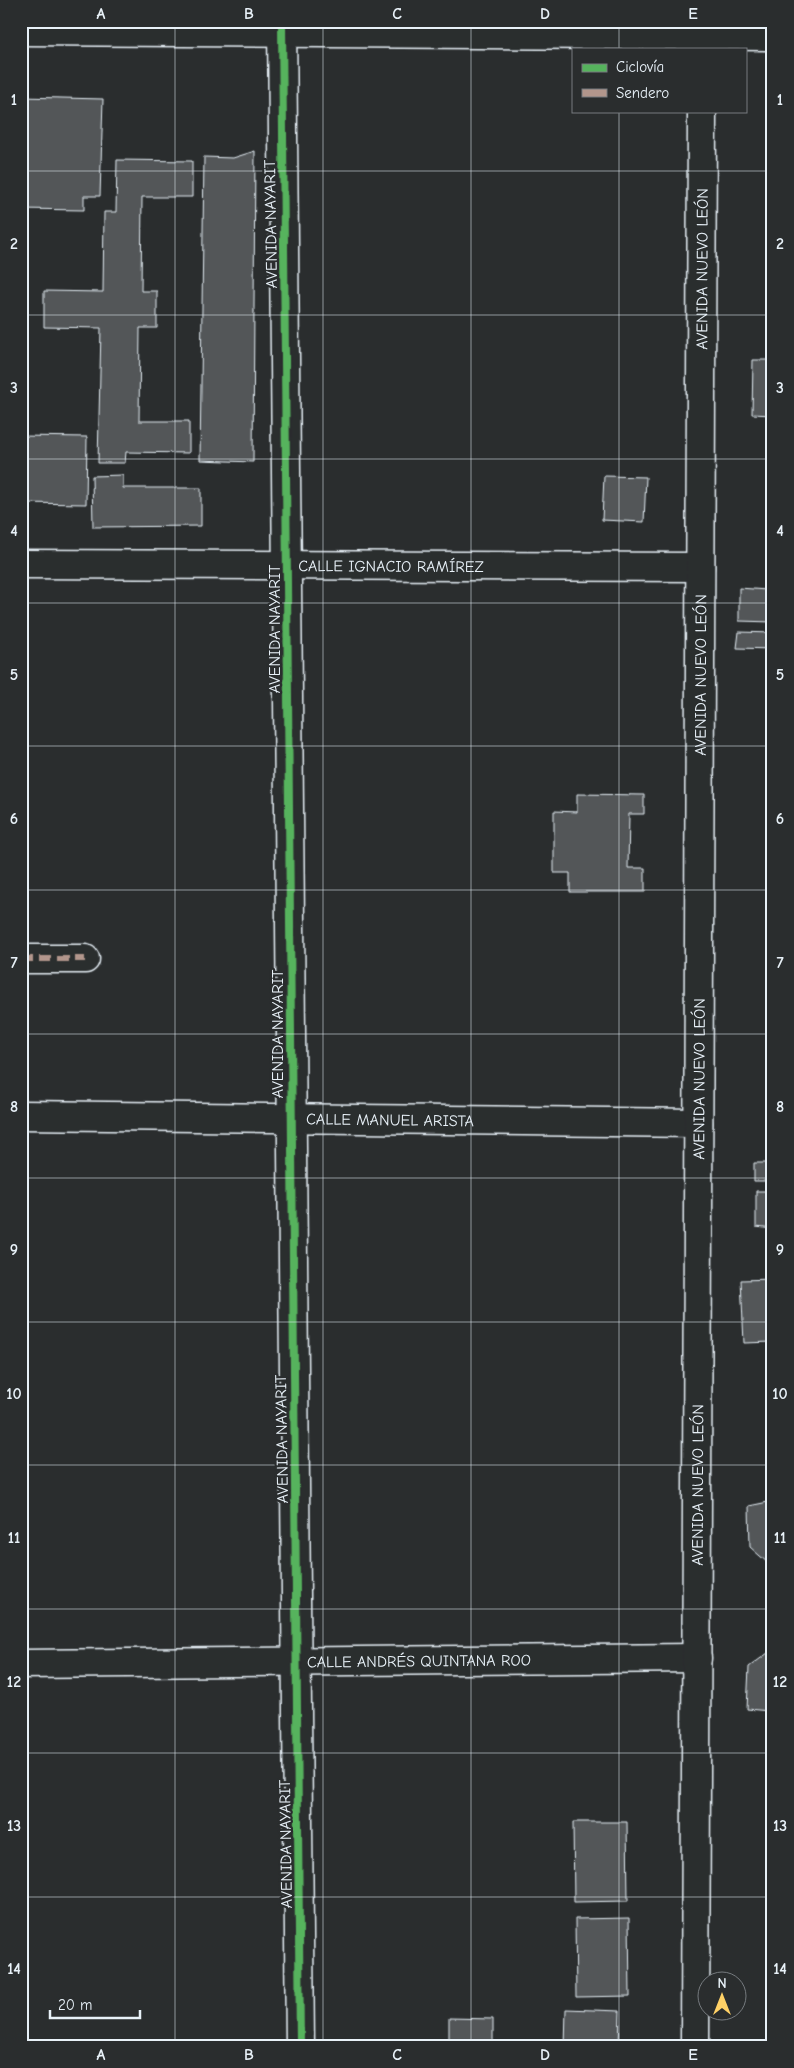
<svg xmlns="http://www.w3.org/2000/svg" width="794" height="2068" font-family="'Comic Neue',sans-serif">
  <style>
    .building { fill: #535759; stroke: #e8f1f8 }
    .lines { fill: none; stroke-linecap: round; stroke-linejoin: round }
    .minor-casing { stroke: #e8f1f8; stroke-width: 31 }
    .major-casing { stroke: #e8f1f8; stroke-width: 31 }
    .minor { stroke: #2a2d2e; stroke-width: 28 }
    .major { stroke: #2a2d2e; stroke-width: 28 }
    .quiet { stroke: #b2968c; stroke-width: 6; stroke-dasharray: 12 6; stroke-linecap: butt }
    .cycleway-casing { stroke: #2a2d2e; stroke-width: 11 }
    .cycleway { stroke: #56b35d; stroke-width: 8 }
    .grid { fill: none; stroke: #e8f1f8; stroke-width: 1; stroke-opacity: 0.55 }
    .labels { text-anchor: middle; stroke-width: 4.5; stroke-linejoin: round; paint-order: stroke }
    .street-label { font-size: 16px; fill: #e8f1f8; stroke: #2a2d2e }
    .neatline { fill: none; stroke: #e8f1f8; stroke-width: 2 }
    .grid-label { font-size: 16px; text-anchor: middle; font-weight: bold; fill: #e8f1f8 }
  </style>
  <rect width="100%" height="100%" fill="#2a2d2e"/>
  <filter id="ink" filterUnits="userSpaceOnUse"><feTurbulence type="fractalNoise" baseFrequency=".02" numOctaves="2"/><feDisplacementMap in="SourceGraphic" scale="10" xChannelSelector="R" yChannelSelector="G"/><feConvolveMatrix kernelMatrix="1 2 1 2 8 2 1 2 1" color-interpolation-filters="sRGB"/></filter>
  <g filter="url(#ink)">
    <path class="building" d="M21 97 103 99 100 196H84V210L21 209Z
      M255 151 253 462 200 460 204 157 233 158Z
      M117 160 192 161V197H142L141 291H157V328H140L139 421H189V453L126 452 125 463H98L101 328 44 327V291L103 292 104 212H116Z
      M753 360H773V415L752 414Z
      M21 436 87 437 86 504 21 503Z
      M123 475V488H201V526L93 527 92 476Z
      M604 476 646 477 644 522 602 520Z
      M773 572V622L739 621V588L767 590 765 575Z
      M739 632 773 633V649L737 648Z
      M577 794 644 795V814H629L628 868H645V892H570V873H554V811L577 812Z
      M754 1163H773V1229L756 1227V1191H770L768 1181H754Z
      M773 1279V1342L744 1343 741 1280Z
      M768 1502 773 1518V1564H769L750 1547 749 1506Z
      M772 1650 773 1693 770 1711 747 1709 749 1667Z
      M573 1822H627L628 1901 574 1902Z
      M629 1918 630 1996 576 1997 575 1919Z
      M566 2009 620 2011 619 2047H565Z
      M449 2018 493 2019V2043H449Z"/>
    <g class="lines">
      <defs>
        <g id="minor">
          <path d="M282 21 300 2047"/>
          <path id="s1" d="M21 564 700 567"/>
          <path d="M21 959H85"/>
          <path id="s2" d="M21 1115 698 1123"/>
          <path id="s3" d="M21 1664 697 1658"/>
          <path id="s4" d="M695 2047 702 111"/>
        </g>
        <path id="major" d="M21 31 773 36"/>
      </defs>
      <use href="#minor" class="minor-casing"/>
      <use href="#major" class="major-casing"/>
      <use href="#minor" class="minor"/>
      <use href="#major" class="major"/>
      <path class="quiet" d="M21 959H85"/>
      <defs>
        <path id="cycleway" d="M282 21 300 2047"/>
      </defs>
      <use href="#cycleway" class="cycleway-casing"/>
      <use href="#cycleway" class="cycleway"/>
    </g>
  </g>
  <path class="grid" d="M175 21V2047M323 21V2047M471 21V2047M619 21V49M619 111V2047M21 171H773M21 315H773M21 459H773M21 603H773M21 746H773M21 890H773M21 1034H773M21 1178H773M21 1322H773M21 1465H773M21 1609H773M21 1753H773M21 1897H773"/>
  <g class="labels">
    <g class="street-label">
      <text transform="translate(270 224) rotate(-91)" y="6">AVENIDA NAYARIT</text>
      <text dy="6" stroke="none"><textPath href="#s4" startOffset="1778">AVENIDA NUEVO LEÓN</textPath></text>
      <text dy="6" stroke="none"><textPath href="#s1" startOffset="370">CALLE IGNACIO RAMÍREZ</textPath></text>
      <text transform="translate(274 629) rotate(-90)" y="6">AVENIDA NAYARIT</text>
      <text dy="6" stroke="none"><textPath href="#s4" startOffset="1372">AVENIDA NUEVO LEÓN</textPath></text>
      <text transform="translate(277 1034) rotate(-90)" y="6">AVENIDA NAYARIT</text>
      <text dy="6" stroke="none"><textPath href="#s4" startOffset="968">AVENIDA NUEVO LEÓN</textPath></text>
      <text dy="6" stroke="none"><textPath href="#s2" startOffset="369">CALLE MANUEL ARISTA</textPath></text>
      <text transform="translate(281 1439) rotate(-91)" y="6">AVENIDA NAYARIT</text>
      <text dy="6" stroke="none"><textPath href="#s4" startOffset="562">AVENIDA NUEVO LEÓN</textPath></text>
      <text dy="6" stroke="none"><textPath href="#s3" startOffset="398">CALLE ANDRÉS QUINTANA ROO</textPath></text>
      <text transform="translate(285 1844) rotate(-91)" y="6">AVENIDA NAYARIT</text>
    </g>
  </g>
  <rect width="794" height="2068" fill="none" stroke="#2a2d2e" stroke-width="55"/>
  <rect x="572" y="48" width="175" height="65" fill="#2a2d2e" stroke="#767b7f"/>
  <rect x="582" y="64" width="25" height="8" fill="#56b35d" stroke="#767b7f"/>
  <text x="616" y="72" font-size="15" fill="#e8f1f8">Ciclovía</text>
  <rect x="582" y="89" width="25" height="8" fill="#b2968c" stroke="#767b7f"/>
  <text x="616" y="98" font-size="15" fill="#e8f1f8">Sendero</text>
  <g transform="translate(722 1996)"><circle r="24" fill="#2a2d2e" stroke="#767b7f"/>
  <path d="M0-4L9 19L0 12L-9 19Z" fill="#ffd166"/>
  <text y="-8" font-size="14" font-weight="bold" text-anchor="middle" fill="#e8f1f8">N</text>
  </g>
  <path d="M50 2010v8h90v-8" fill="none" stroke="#e8f1f8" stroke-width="2.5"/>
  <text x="58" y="2010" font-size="15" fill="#e8f1f8" stroke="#2a2d2e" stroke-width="4" paint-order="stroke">20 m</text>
  <rect x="28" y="28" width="738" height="2012" class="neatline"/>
  <g class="grid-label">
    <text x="101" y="19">A</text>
    <text x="249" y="19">B</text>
    <text x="397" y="19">C</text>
    <text x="545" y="19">D</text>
    <text x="693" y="19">E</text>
    <text x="14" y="105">1</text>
    <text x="780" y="105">1</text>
    <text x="14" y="249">2</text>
    <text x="780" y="249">2</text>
    <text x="14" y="393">3</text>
    <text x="780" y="393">3</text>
    <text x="14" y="536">4</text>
    <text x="780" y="536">4</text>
    <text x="14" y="680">5</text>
    <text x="780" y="680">5</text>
    <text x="14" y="824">6</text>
    <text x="780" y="824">6</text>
    <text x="14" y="968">7</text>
    <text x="780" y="968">7</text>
    <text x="14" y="1112">8</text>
    <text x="780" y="1112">8</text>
    <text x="14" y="1255">9</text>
    <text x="780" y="1255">9</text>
    <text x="14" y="1399">10</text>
    <text x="780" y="1399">10</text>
    <text x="14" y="1543">11</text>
    <text x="780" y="1543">11</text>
    <text x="14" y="1687">12</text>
    <text x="780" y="1687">12</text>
    <text x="14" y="1831">13</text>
    <text x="780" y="1831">13</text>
    <text x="14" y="1974">14</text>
    <text x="780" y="1974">14</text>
    <text x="101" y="2060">A</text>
    <text x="249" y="2060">B</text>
    <text x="397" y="2060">C</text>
    <text x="545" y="2060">D</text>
    <text x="693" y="2060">E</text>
  </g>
</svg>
